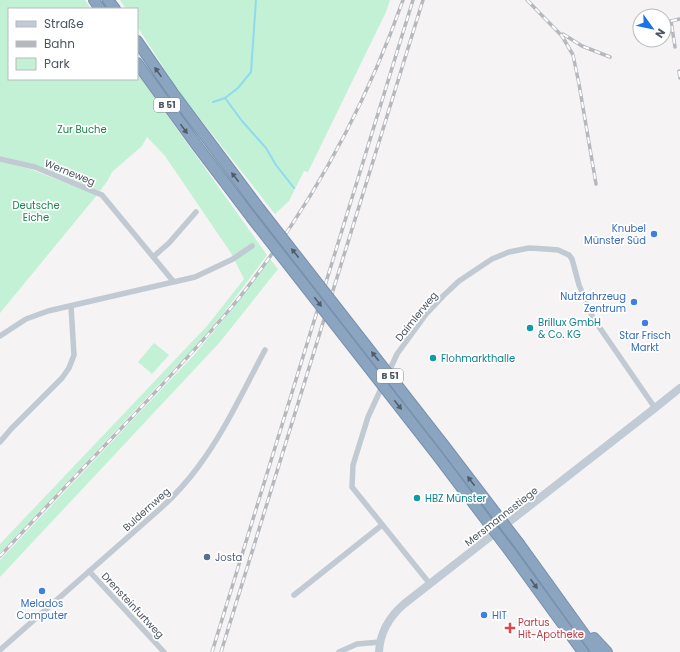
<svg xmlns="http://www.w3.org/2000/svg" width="680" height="652" font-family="Poppins,sans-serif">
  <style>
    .green { fill: #c3f1d5 }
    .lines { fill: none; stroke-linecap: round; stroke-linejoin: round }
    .stream { stroke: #90daee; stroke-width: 2 }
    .highway-casing { stroke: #7690ad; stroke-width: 12 }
    .street { stroke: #c1cad2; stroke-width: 5.5 }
    .secondary { stroke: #c1cbd6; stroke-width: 8 }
    .highway { stroke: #8ba5c1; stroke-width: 10 }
    .rail-casing { stroke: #b5b8bd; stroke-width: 3.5 }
    .rail { stroke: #fff; stroke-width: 2; stroke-dasharray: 6; stroke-linecap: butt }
    .highway-bridge-casing { stroke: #7690ad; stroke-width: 12; stroke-linecap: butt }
    .highway-bridge { stroke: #8ba5c1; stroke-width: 10 }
    .oneway { fill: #505e6b }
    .shop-dot { fill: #3f7fe0; stroke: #fff; stroke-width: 1.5 }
    .culture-dot { fill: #0f9aa8; stroke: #fff; stroke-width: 1.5 }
    .service-dot { fill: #5c6f8a; stroke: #fff; stroke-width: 1.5 }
    .health-dot { fill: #e0444e; stroke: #fff; stroke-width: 1.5 }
    .labels { text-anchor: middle; stroke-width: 3.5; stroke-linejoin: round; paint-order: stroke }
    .shield { fill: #fff; stroke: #808990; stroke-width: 1 }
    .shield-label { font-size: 9px; font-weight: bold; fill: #4a5661 }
    .park-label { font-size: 10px; fill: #17864f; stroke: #fff }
    .street-label { font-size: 10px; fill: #4a5661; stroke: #fff }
    .shop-label { font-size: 10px; fill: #366cbe; stroke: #fff; text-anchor: end }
    .culture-label { font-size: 10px; fill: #0d838f; stroke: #fff; text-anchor: start }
    .service-label { font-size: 10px; fill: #4e5e75; stroke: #fff; text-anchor: start }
    .health-label { font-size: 10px; fill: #be3a42; stroke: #fff; text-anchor: start }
  </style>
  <rect width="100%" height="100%" fill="#f5f3f3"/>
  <path class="green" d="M0 0H85L91 9H9V79H137V73L267 255 220 318 187 355 0 553V544L207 326 244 279 231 253 165 156 147 137 142 146 112 172 108 180 100 191 33 164 0 156Z
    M120 0H390L386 12 308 172 304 171 289 201 275 214 179 92 137 26V9H126Z
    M0 161 30 169 97 195 0 313Z
    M270 259 278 269 220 342 0 577V560L195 354 220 324Z
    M154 343 169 355 152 374 138 362Z"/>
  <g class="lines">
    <path class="stream" d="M256 0 251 72 238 88 225 98 242 121 266 148 276 165 294 188
      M213 102 225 98"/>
    <defs>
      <path id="highway" d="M94 0 100 9
        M108 0 115 9
        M137 41 173 93 259 208
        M137 63 198 147 251 217
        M520 545 597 652
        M511 553 583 652
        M594 638 607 652"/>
    </defs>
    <use href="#highway" class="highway-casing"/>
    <path class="street" d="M0 159 35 167 102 195 173 281
      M153 257 169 243 196 212
      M0 336 26 319 48 311 195 277 233 259 252 246
      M0 442 11 429 62 378 69 368 74 355 71 306
      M89 571 164 652
      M430 584 352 487 353 465 368 417 397 354 427 313 443 296 459 281 492 259 509 252 529 248 546 249 558 250 569 255 572 259 579 285 593 318 655 408
      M294 595 382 525
      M0 650 161 508C175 495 187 482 198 467 225 431 244 389 265 350
      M339 652 357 644 380 642"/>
    <path class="secondary" d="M379 652C380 632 389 617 404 604L655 408 680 388"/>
    <use href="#highway" class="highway"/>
    <defs>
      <path id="rail" d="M527 0 562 36 573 55 579 84 596 184
        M671 21 680 19
        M664 22 671 21 675 47
        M563 34 582 46 610 57
        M679 71 680 78
        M0 556C44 509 88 463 132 417 168 378 206 339 239 298 310 208 365 108 403 0
        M212 652 413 0
        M221 652 423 0"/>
    </defs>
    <use href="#rail" class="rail-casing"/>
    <use href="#rail" class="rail"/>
    <defs>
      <path id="highway-bridge" d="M259 208 446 448 520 545
        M251 217 437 455 511 553"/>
    </defs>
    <use href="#highway-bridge" class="highway-bridge-casing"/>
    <use href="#highway-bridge" class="highway-bridge"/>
  </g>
  <defs><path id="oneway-solid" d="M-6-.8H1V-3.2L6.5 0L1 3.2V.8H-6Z"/></defs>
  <g class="oneway">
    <use href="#oneway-solid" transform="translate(158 72) rotate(-125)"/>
    <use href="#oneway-solid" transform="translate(184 129) rotate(54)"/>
    <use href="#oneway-solid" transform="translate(235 177) rotate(-128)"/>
    <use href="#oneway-solid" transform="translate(295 253) rotate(-128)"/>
    <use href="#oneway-solid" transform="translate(318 302) rotate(52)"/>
    <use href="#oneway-solid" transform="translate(375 356) rotate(-128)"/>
    <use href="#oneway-solid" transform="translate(398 405) rotate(52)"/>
    <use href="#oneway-solid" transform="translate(471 481) rotate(-127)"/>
    <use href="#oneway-solid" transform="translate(534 584) rotate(54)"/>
  </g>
  <g class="shop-dot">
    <circle cx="654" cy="234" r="4"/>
    <circle cx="634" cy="302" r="4"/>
    <circle cx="645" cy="323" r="4"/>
    <circle cx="42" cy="591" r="4"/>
    <circle cx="484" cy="615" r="4"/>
  </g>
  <g class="culture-dot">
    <circle cx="530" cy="328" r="4"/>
    <circle cx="433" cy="358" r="4"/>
    <circle cx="417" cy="498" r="4"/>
  </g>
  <circle class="service-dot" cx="207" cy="557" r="4"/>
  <path class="health-dot" d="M508 622h4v4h4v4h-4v4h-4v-4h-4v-4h4z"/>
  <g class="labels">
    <g class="shield">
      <rect x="154" y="98" width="26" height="14" rx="3"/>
      <rect x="377" y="369" width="26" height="14" rx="3"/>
    </g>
    <g class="shield-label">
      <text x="167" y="108">B 51</text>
      <text x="390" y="379">B 51</text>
    </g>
    <g class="park-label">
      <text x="82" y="133">Zur Buche</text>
      <text x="36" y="209">Deutsche<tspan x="36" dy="12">Eiche</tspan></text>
    </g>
    <g class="street-label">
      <text transform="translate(70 172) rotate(22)" y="4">Werneweg</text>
      <text transform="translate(416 316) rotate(-51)" y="4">Daimlerweg</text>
      <text transform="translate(146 509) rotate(-42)" y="4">Buldernweg</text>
      <text transform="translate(501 516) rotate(-38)" y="4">Mersmannsstiege</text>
      <text transform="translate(133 605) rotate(47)" y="4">Drensteinfurtweg</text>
    </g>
    <g class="shop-label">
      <text x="646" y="232">Knubel<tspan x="646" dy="12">Münster Süd</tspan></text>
      <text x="626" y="300">Nutzfahrzeug<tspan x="626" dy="12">Zentrum</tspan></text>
      <text x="645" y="339" text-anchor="middle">Star Frisch<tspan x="645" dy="12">Markt</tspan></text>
      <text x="42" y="607" text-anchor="middle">Melados<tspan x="42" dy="12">Computer</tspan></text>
      <text x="492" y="619" text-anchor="start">HIT</text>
    </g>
    <g class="culture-label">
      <text x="538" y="326">Brillux GmbH<tspan x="538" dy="12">&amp; Co. KG</tspan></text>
      <text x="441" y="362">Flohmarkthalle</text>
      <text x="425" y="502">HBZ Münster</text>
    </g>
    <g class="service-label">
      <text x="215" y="561">Josta</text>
    </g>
    <g class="health-label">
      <text x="518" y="626">Partus<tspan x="518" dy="12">Hit-Apotheke</tspan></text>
    </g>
  </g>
  <rect x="8" y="8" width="130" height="72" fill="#ffffff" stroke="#b7bbc0"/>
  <rect x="16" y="21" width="20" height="6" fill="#c1cbd6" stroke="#b7bbc0"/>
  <text x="44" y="28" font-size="12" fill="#4a5661">Straße</text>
  <rect x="16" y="41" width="20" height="6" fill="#b5b8bd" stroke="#b7bbc0"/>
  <text x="44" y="48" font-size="12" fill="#4a5661">Bahn</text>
  <rect x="16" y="58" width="20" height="12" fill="#c3f1d5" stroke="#b7bbc0"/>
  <text x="44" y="68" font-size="12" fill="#4a5661">Park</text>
  <g transform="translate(652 28) rotate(123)"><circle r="19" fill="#ffffff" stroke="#b7bbc0"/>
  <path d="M0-3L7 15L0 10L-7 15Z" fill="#1a73e8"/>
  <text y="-6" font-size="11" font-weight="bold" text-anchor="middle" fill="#4a5661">N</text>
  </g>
</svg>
